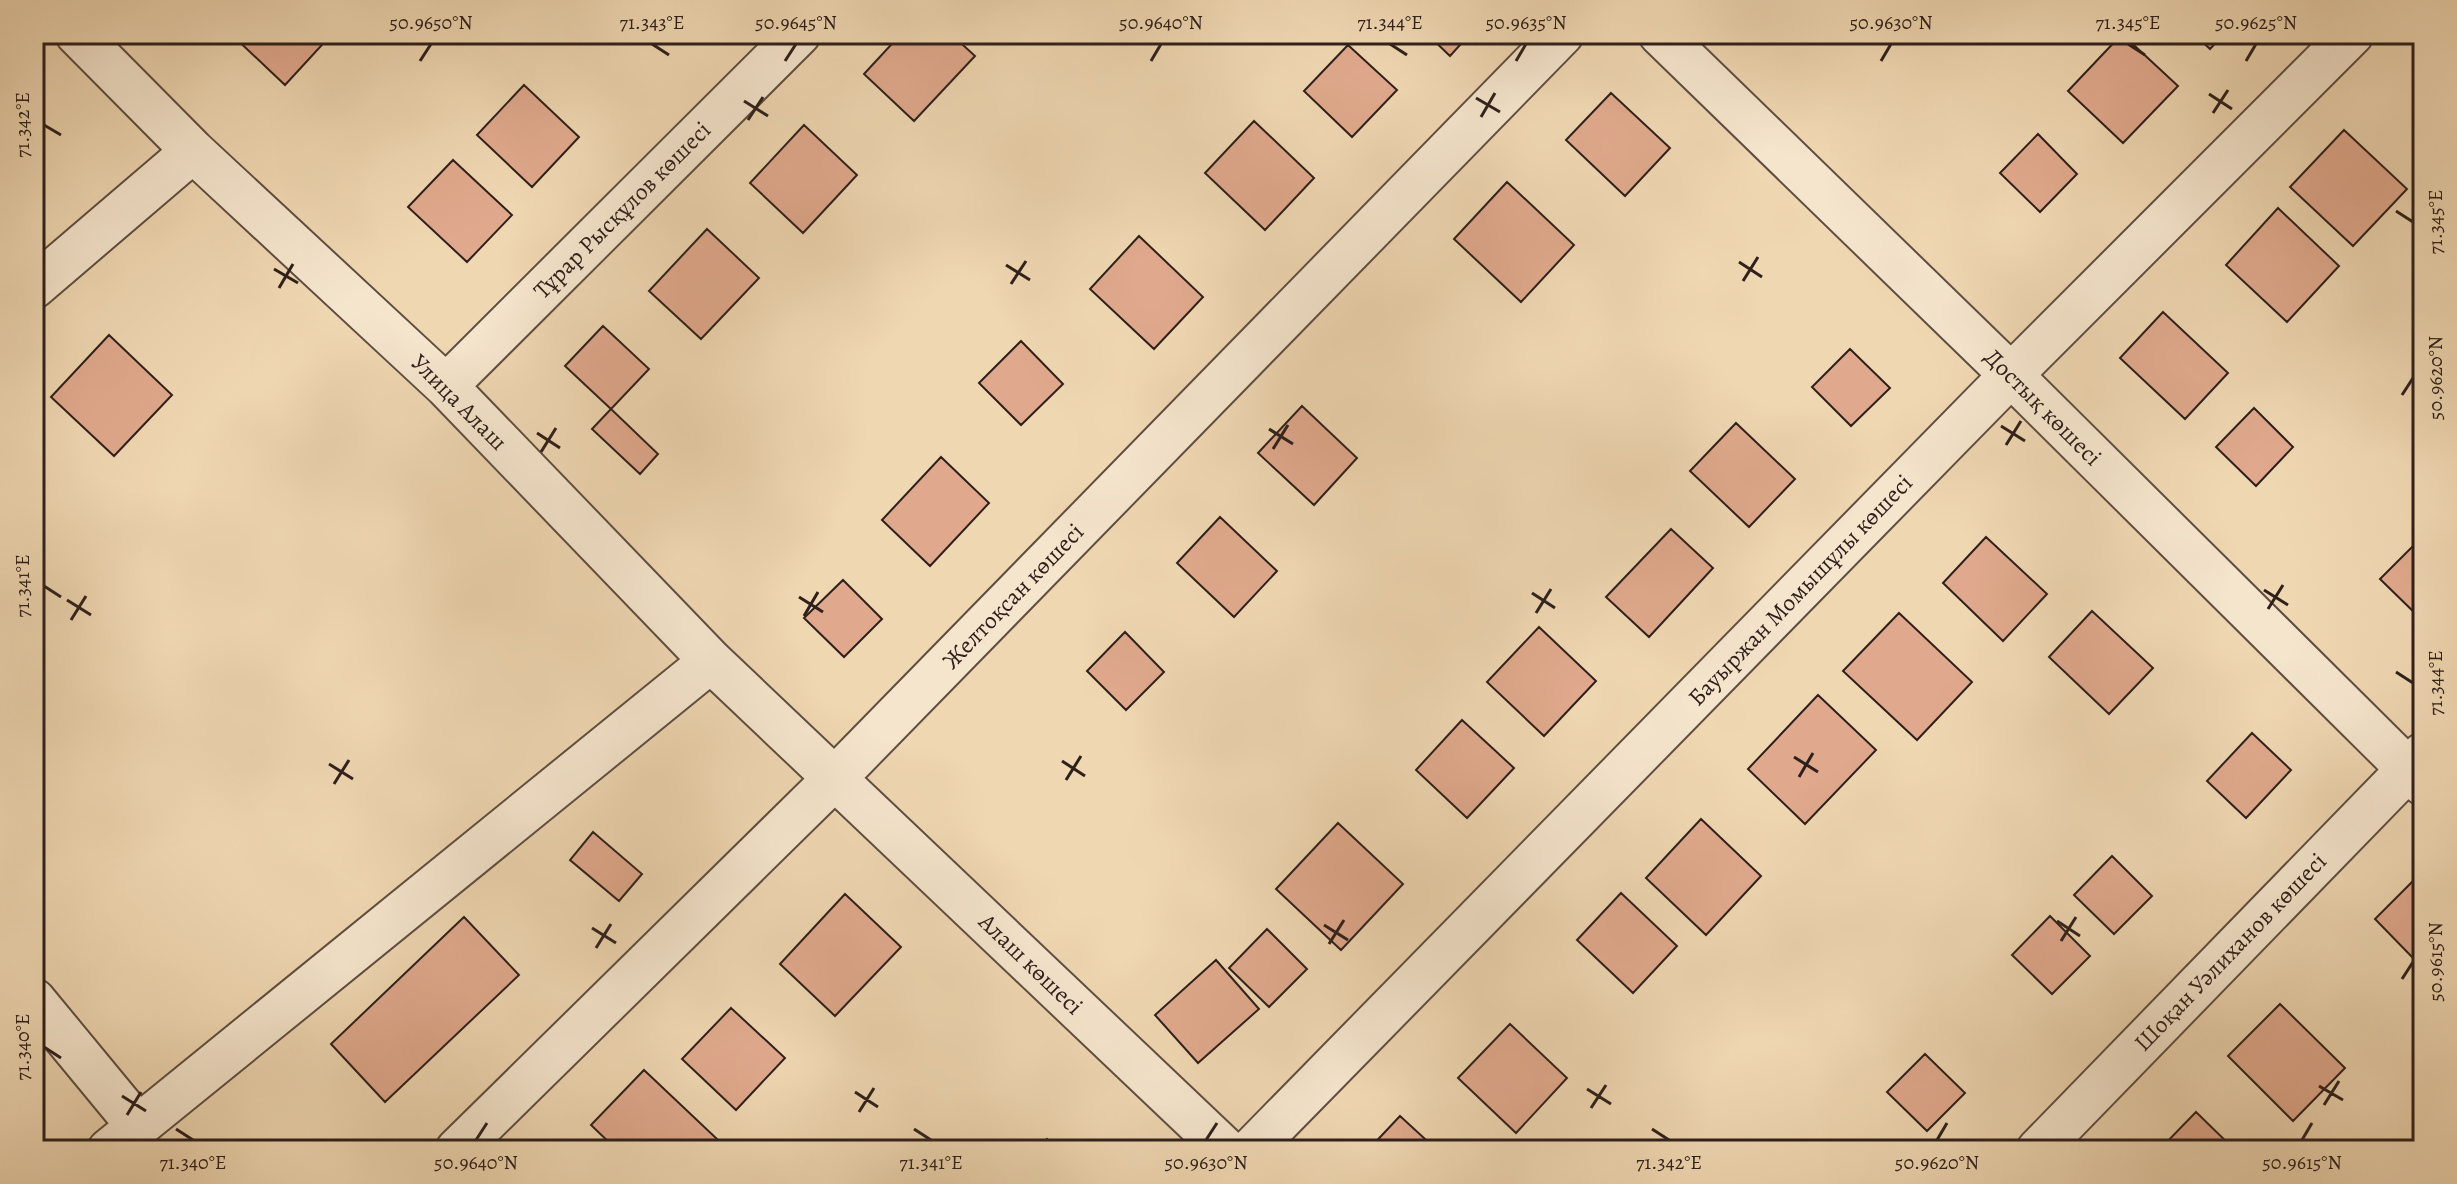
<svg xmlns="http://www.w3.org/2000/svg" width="2457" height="1184" font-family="Alegreya,serif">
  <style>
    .building { fill: #e0a98d; stroke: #2f201b; stroke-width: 2 }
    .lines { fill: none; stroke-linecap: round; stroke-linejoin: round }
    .minor-casing { stroke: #5f4e41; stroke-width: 46 }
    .minor { stroke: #f5e5cd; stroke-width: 42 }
    .ticks { fill: none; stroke: #2f201b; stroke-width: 3 }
    .labels { text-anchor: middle; stroke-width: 6; stroke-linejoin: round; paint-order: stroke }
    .street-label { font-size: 24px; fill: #2f201b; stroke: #f5e5cd }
    .neatline { fill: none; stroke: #2f201b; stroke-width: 3 }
    .ticks-label { font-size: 20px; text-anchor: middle; fill: #2f201b }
  </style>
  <rect width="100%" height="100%" fill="#efd7b2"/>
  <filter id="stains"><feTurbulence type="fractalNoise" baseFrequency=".0025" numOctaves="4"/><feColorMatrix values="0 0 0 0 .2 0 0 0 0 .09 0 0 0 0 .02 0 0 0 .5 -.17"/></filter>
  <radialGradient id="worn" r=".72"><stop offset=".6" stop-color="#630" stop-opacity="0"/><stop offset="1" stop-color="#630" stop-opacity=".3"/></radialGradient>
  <path class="building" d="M231 34H332L285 85Z
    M901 34H951L975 56 914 121 864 74Z
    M1427 34H1470L1450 56Z
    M2122 34 2178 86 2123 143 2068 91Z
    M2194 34H2224L2210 49Z
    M1348 45 1397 90 1352 137 1304 91Z
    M524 85 579 137 532 187 477 135Z
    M1611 93 1670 148 1625 196 1566 140Z
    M1254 121 1314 178 1265 230 1205 173Z
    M804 125 857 175 803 233 750 183Z
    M2344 130 2407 189 2353 246 2290 187Z
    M2038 134 2077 174 2040 212 2000 173Z
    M453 160 512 215 467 262 408 207Z
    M1507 182 1574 245 1521 302 1454 239Z
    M2278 208 2339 266 2287 322 2226 265Z
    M707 229 759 278 701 339 649 291Z
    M1139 236 1203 297 1154 349 1090 289Z
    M2163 312 2228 373 2185 419 2120 358Z
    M603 326 649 369 611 409 565 366Z
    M109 335 172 395 114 456 51 397Z
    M1021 341 1063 384 1021 425 979 383Z
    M1850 349 1890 388 1851 426 1812 387Z
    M1302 406 1357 458 1314 505 1258 453Z
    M2254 408 2293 447 2256 486 2216 447Z
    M611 409 658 454 640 474 592 429Z
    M1736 423 1795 479 1749 527 1690 471Z
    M941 457 989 503 930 566 882 520Z
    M1220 517 1277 571 1234 617 1177 563Z
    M1671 529 1713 568 1649 637 1606 597Z
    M1986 537 2047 594 2003 641 1943 583Z
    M2418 541 2423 545V615L2420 618 2380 579Z
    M843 580 882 619 844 657 804 618Z
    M2092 611 2153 668 2109 714 2049 657Z
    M1899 613 1972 682 1917 740 1843 671Z
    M1539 627 1596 681 1544 736 1487 682Z
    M1125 632 1164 672 1126 710 1087 671Z
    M1818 695 1876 750 1805 824 1748 769Z
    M1462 720 1514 768 1467 818 1416 770Z
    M2252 733 2291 770 2246 818 2207 781Z
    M1701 819 1761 876 1706 935 1646 878Z
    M1338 823 1403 884 1341 950 1276 889Z
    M593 832 642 874 619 901 570 860Z
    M2112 856 2152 896 2114 934 2074 895Z
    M2413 881 2423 891V950L2414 959 2375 919Z
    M1621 893 1677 946 1633 993 1577 940Z
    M845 894 901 947 835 1016 780 964Z
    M2050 916 2090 956 2052 994 2012 955Z
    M464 917 519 975 385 1102 331 1044Z
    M1267 929 1307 969 1269 1007 1229 968Z
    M1216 960 1259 1009 1198 1063 1155 1015Z
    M2280 1004 2345 1068 2293 1121 2228 1056Z
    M731 1008 785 1058 736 1110 682 1059Z
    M1510 1024 1567 1078 1516 1133 1458 1078Z
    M1925 1054 1965 1093 1927 1131 1887 1092Z
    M644 1070 717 1139 707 1150H617L591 1125Z
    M2196 1112 2235 1150H2159Z
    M1400 1116 1437 1150H1368Z
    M1047 1139 1059 1150H1037Z"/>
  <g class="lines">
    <defs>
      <path id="minor" d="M77 34 193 151 446 386 711 661 1226 1150
        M1660 34 2011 375 2423 784
        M34 287 193 151
        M446 386 799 34
        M34 1000 138 1126
        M109 1150 711 661
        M457 1150 835 778 1562 34
        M1251 1150 2011 375 2352 34
        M2038 1150 2423 754"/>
    </defs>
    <use href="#minor" class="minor-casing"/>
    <use href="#minor" class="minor"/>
  </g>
  <path class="ticks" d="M652 44 669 55M1390 44 1407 55M2128 44 2145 55M420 61 431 44M785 61 796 44M1151 61 1161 44M1516 61 1526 44M1881 61 1891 44M2246 61 2256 44M2209 94 2232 109M1476 98 1500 112M744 101 768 116M2213 113 2228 90M1481 117 1495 93M748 120 763 97M44 125 61 135M2396 211 2413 222M1739 262 1762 277M1006 265 1030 280M274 269 298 283M1743 281 1758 257M1011 284 1026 261M279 288 293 264M2402 395 2413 378M2001 426 2025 441M1269 429 1293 444M537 433 560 448M2006 445 2021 421M1273 449 1288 425M541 452 556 428M44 586 61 597M2264 590 2288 605M1532 593 1555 608M799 597 823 612M67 600 91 615M2268 609 2283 585M1536 613 1551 589M804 616 818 592M71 620 86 596M2396 672 2413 683M1794 757 1818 772M1062 761 1085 776M329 764 353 779M1799 777 1813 753M1066 780 1081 756M334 784 349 760M2057 921 2080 936M1324 925 1348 940M592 928 616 943M2061 941 2076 917M1329 944 1344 920M596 948 611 924M2402 979 2413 962M44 1047 61 1058M2319 1086 2343 1100M1587 1089 1611 1104M855 1092 878 1107M122 1096 146 1111M2324 1105 2339 1081M1591 1108 1606 1085M859 1112 874 1088M127 1115 141 1092M176 1129 193 1140M914 1129 931 1140M1652 1129 1669 1140M476 1140 487 1123M1206 1140 1217 1123M1937 1140 1947 1123M2302 1140 2312 1123"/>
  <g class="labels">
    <g class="street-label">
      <text transform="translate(622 210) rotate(-45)" y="8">Тұрар Рысқұлов көшесі</text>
      <text transform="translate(459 402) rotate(45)" y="8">Улица Алаш</text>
      <text transform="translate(2043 407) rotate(45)" y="8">Достық көшесі</text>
      <text transform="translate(1800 590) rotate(-46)" y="8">Бауыржан Момышұлы көшесі</text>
      <text transform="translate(1013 596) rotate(-46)" y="8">Желтоқсан көшесі</text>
      <text transform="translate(2230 952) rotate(-46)" y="8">Шоқан Уәлиханов көшесі</text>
      <text transform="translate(1031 964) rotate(44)" y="8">Алаш көшесі</text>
    </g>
  </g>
  <rect width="2457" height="1184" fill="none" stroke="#efd7b2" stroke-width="88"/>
  <rect x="44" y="44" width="2369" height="1096" class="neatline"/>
  <g class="ticks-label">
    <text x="431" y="29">50.9650°N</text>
    <text x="652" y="29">71.343°E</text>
    <text x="796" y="29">50.9645°N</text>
    <text x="1161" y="29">50.9640°N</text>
    <text x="1390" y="29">71.344°E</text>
    <text x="1526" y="29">50.9635°N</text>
    <text x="1891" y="29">50.9630°N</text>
    <text x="2128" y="29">71.345°E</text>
    <text x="2256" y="29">50.9625°N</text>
    <text transform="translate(22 125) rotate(-90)" y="7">71.342°E</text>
    <text transform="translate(2435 222) rotate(-90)" y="7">71.345°E</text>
    <text transform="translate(2435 378) rotate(-90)" y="7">50.9620°N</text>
    <text transform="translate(22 586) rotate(-90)" y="7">71.341°E</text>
    <text transform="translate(2435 683) rotate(-90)" y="7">71.344°E</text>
    <text transform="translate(2435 962) rotate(-90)" y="7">50.9615°N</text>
    <text transform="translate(22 1047) rotate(-90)" y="7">71.340°E</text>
    <text x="193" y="1169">71.340°E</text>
    <text x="476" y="1169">50.9640°N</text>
    <text x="931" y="1169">71.341°E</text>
    <text x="1206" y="1169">50.9630°N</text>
    <text x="1669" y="1169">71.342°E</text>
    <text x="1937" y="1169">50.9620°N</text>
    <text x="2302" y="1169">50.9615°N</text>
  </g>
  <rect width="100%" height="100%" filter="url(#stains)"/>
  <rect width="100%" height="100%" fill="url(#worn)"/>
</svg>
